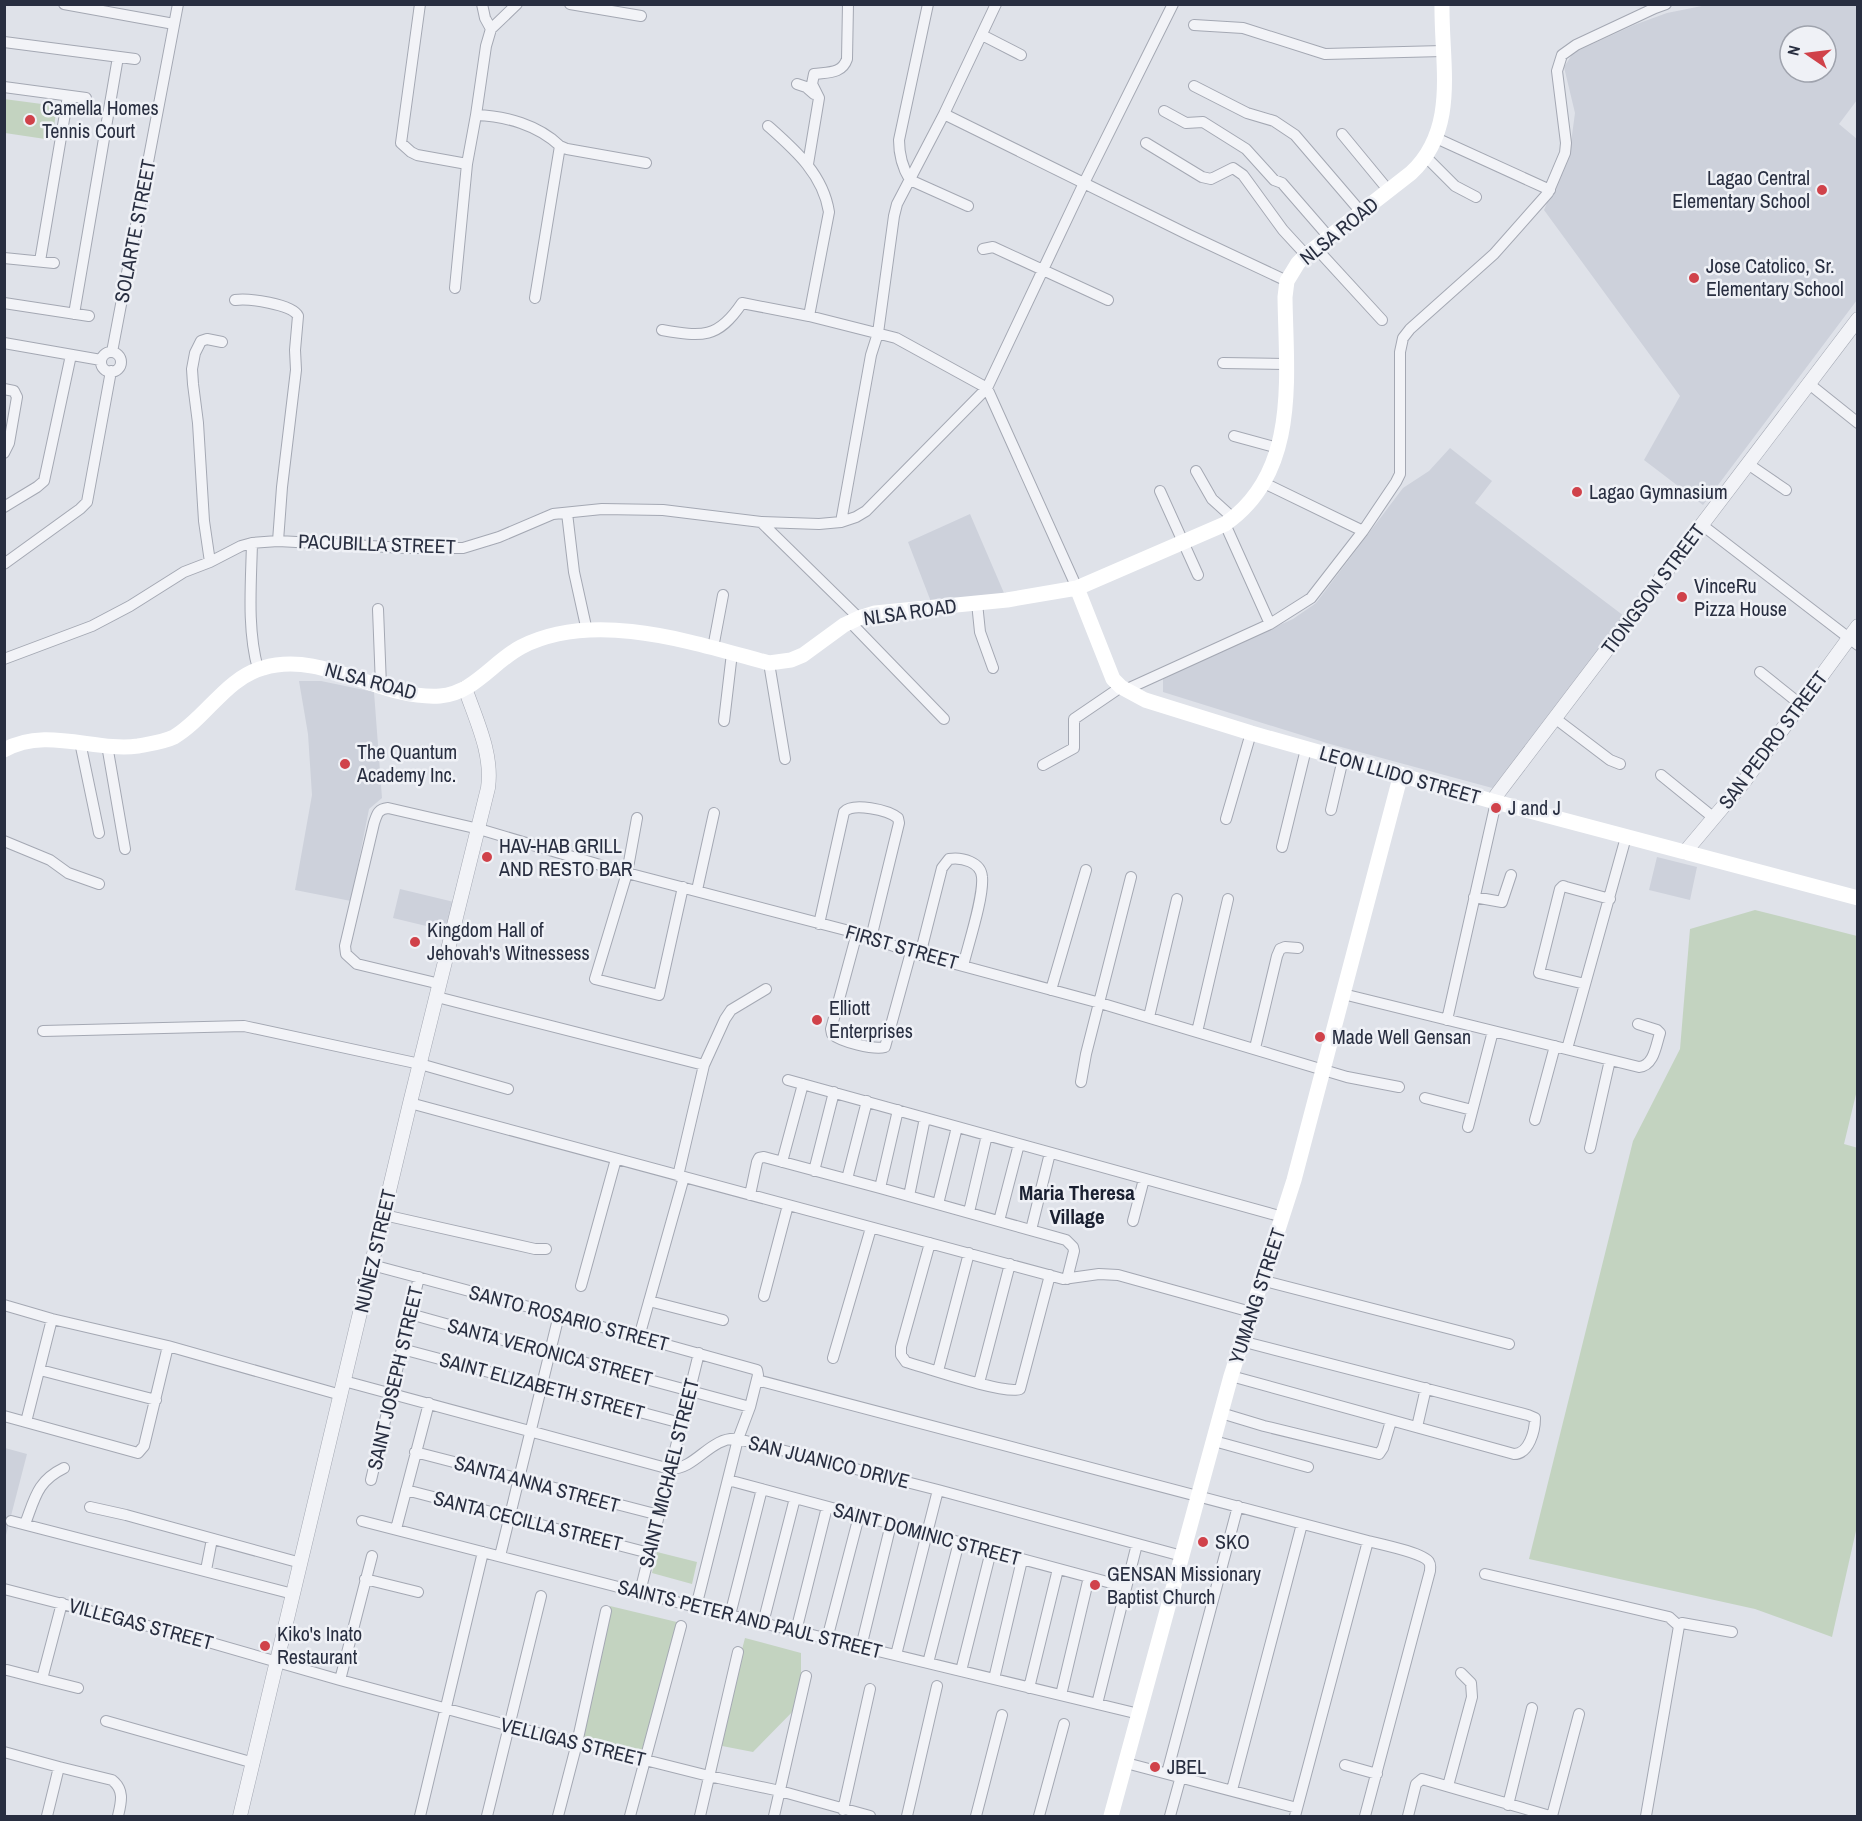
<svg xmlns="http://www.w3.org/2000/svg" width="1862" height="1821" font-family="'Archivo Narrow',sans-serif">
  <style>
    .built { fill: #cdd1db; fill-rule: evenodd }
    .green { fill: #c3d3c0 }
    .lines { fill: none; stroke-linecap: round; stroke-linejoin: round }
    .minor-casing { stroke: #a4a8b3; stroke-width: 12 }
    .tertiary-casing { stroke: #a4a8b3; stroke-width: 15 }
    .minor { stroke: #f2f3f7; stroke-width: 10 }
    .tertiary { stroke: #f2f3f7; stroke-width: 14 }
    .secondary { stroke: #fff; stroke-width: 15 }
    .poi-dot { fill: #d0424a; stroke: #eff1f6; stroke-width: 2 }
    .labels { text-anchor: middle; stroke-width: 5; stroke-linejoin: round; paint-order: stroke }
    .poi-label { font-size: 20px; fill: #282e40; stroke: #eff1f6; text-anchor: start }
    .street-label { font-size: 20px; fill: #282e40; stroke: #eff1f6 }
    .neighbourhood-label { font-size: 21px; font-weight: bold; fill: #1a2031; stroke: #eff1f6 }
  </style>
  <rect width="100%" height="100%" fill="#dfe2e9"/>
  <path class="built" d="M1707 5H1857V100L1839 124 1857 139V300L1703 505 1644 460 1680 396 1544 210 1570 150 1575 113 1564 67 1573 53 1634 25 1667 13ZM1790 36H1826V72H1790Z
    M1450 448 1492 481 1475 503 1624 616 1496 789 1330 744 1163 692V677L1293 619 1316 603 1403 488 1429 471Z
    M970 514 1007 600 933 607 908 542Z
    M299 681H321L374 692 382 798 369 809 351 901 295 890 312 795 308 734Z
    M1657 857 1697 867 1690 900 1649 890Z
    M400 889 454 902 447 931 393 918Z
    M5 1448 27 1454 5 1539Z"/>
  <path class="green" d="M4 99 57 106 52 140 5 133Z
    M1755 910 1857 936V1090L1844 1144 1858 1148V1522L1832 1637 1755 1609 1529 1559 1633 1141 1680 1049 1690 929Z
    M657 1552 697 1562 692 1584 652 1573Z
    M610 1606 681 1623 643 1758 577 1741Z
    M745 1638 801 1653V1703L753 1752 717 1745Z"/>
  <g class="lines">
    <defs>
      <path id="minor" d="M64 4 174 24
        M420 4 401 143 411 152 417 155 467 164
        M482 4 485 18 491 29
        M570 4 641 16
        M928 4 899 140C899 155 902 167 910 180L968 206
        M1194 25 1243 28 1325 54 1443 51
        M982 35 1021 55
        M4 42 135 59
        M797 84 806 87 814 94
        M1194 86 1247 113 1274 121 1295 135 1361 212
        M4 87 86 98
        M1164 111 1186 123 1203 122 1246 149 1274 180 1282 183 1328 236
        M944 114 1189 235 1287 281
        M476 115C506 116 538 125 560 146L535 298
        M768 126C795 150 823 174 829 212L809 316
        M1342 134 1389 191
        M1436 138 1550 190
        M1146 143 1202 177 1211 179 1233 168 1243 175 1283 230 1306 255
        M560 146 567 149 646 163
        M1426 157 1455 186 1476 197
        M808 164 819 98 812 84 814 74C828 72 842 74 847 59L848 4
        M1315 247 1382 320
        M983 249 993 247 1108 300
        M4 258 54 263
        M40 261 68 96
        M455 288 467 164 476 115 486 46 491 29 517 4
        M235 300C248 298 292 304 298 316L295 350 296 370 282 487 278 541
        M4 303 89 316
        M74 314 118 57
        M4 343 101 360
        M112 352 178 4
        M101 362a10 10 0 1 1 20 0a10 10 0 1 1-20 0Z
        M1223 363 1286 364
        M1808 383 1858 423
        M4 389 14 391 17 397 9 443 4 453
        M1234 436 1278 448
        M1748 464 1786 490
        M1196 471 1212 499 1233 518
        M1264 483 1363 531
        M1160 491 1198 575
        M4 507 37 487 44 481 71 355
        M567 513 574 572 587 631
        M761 522 859 618
        M841 522 871 355 878 333 894 216 897 204 944 114 996 4
        M1225 524 1270 624
        M1702 525 1858 645
        M252 543C251 585 247 629 258 669
        M210 562 204 521 198 423 193 384 192 369 195 353 201 341 207 339 222 342
        M4 564 80 509 87 502 111 371
        M1077 588 987 388 1084 183 1173 4
        M977 603 980 632 993 668
        M378 609 381 686
        M850 622 944 719
        M713 648 723 595
        M4 659 92 626 130 606 184 572 210 562 241 546 252 543 278 541 406 548H463L499 537 553 514 602 509 663 510 761 522 819 524 841 522 856 517 866 511 987 388 896 338 809 316 742 303C718 339 702 337 662 330
        M769 663 785 759
        M1760 672 1800 704
        M1125 690 1270 624 1311 598 1363 531 1396 482 1400 474V352L1403 338 1410 329 1494 254 1548 193 1565 153 1566 143 1557 71 1562 55 1576 45 1655 8 1666 4
        M1556 719 1610 760 1620 764
        M724 721 732 653
        M80 742 99 833
        M107 745 125 849
        M1043 765 1074 748V719L1121 687
        M1661 775 1714 818
        M1331 810 1343 759
        M637 818 627 873 595 979 659 995 683 887
        M1226 819 1251 733
        M4 841 50 860 68 873 99 884
        M1282 847 1306 749
        M697 890 714 813
        M1474 897 1502 902 1511 875
        M819 924 844 812C853 802 888 810 898 818L899 823 871 938
        M857 933 831 1029 832 1034C841 1042 874 1050 885 1047L911 952
        M920 955 942 868 949 859C962 857 981 862 982 877 984 897 968 945 963 966
        M440 984 357 964 346 954 345 946 374 823C377 814 378 809 388 808L479 829 627 873 857 933 911 952 1100 1003 1347 1077 1399 1087
        M1585 984 1539 973 1560 889 1563 886 1566 887 1610 899
        M1051 990 1086 870
        M1343 994 1639 1067C1654 1066 1656 1045 1660 1033L1657 1030 1638 1024
        M437 997 704 1065
        M1149 1017 1177 899
        M1447 1020 1496 802
        M43 1031 244 1026 420 1064 508 1089
        M1197 1032 1228 899
        M1255 1048 1277 956 1280 949 1285 947 1298 948
        M1567 1049 1626 837
        M788 1080 1283 1217
        M1081 1082 1086 1054 1131 877
        M1425 1098 1472 1110
        M410 1103 1063 1279 1099 1274 1118 1275 1251 1312
        M1535 1120 1555 1046
        M1468 1127 1493 1031
        M1590 1148 1610 1060
        M782 1162 803 1084
        M814 1171 834 1092
        M678 1176 704 1065 725 1019 731 1010 766 989
        M847 1179 867 1101
        M880 1188 898 1110
        M750 1195 757 1162 759 1158 764 1157 880 1188 1066 1240 1073 1247 1074 1251 1067 1279
        M909 1196 925 1118
        M938 1204 957 1127
        M969 1212 987 1135
        M384 1215 535 1249H546
        M999 1221 1019 1144
        M1133 1221 1144 1179
        M1031 1230 1050 1153
        M930 1243 901 1347V1355L906 1362C927 1368 1005 1395 1020 1389L1050 1275
        M372 1265 559 1315 757 1370 758 1375 750 1407 738 1439 696 1607
        M1261 1280 1509 1344
        M581 1286 616 1159
        M764 1296 788 1205
        M649 1301 723 1320
        M4 1305 52 1319 168 1346 341 1395
        M410 1314 549 1353 750 1407
        M639 1337 684 1177
        M402 1349 681 1423
        M833 1358 871 1228
        M40 1370 156 1400
        M938 1371 969 1253
        M1231 1376 1514 1454C1529 1454 1535 1431 1535 1418L1528 1415 1241 1341
        M757 1380 1368 1541C1380 1544 1424 1553 1429 1562 1431 1565 1430 1567 1430 1571L1365 1816
        M344 1381 670 1469C697 1469 710 1436 738 1439L938 1490 1182 1556
        M979 1383 1010 1264
        M1221 1413 1264 1426 1379 1454 1383 1448 1391 1421
        M4 1416 138 1453 144 1446 168 1346
        M26 1422 52 1319
        M1417 1427 1426 1388
        M1214 1441 1308 1467
        M415 1452 659 1515
        M371 1480 419 1277
        M728 1480 1126 1587
        M406 1490 649 1553
        M90 1507 126 1515 301 1563
        M11 1521 293 1594
        M362 1521 696 1607 1139 1714
        M25 1524C35 1498 37 1481 64 1468
        M396 1529 429 1403
        M500 1556 559 1315
        M206 1570 212 1539
        M1485 1574 1669 1617 1679 1626
        M365 1579 418 1592
        M4 1589 191 1637 340 1680 510 1726 709 1776 780 1791 870 1816
        M640 1592 699 1353
        M730 1615 762 1489
        M763 1623 795 1498
        M796 1631 827 1507
        M827 1639 859 1516
        M861 1647 891 1524
        M896 1655 938 1490
        M928 1663 959 1542
        M7 1670 42 1679 62 1603
        M961 1671 991 1551
        M42 1679 78 1688
        M994 1679 1022 1560
        M340 1680 372 1556
        M1029 1688 1058 1569
        M1061 1695 1089 1577
        M1097 1704 1137 1544
        M106 1721 254 1763
        M4 1752 59 1767
        M1126 1763 1297 1808
        M1345 1765 1377 1774
        M1167 1773 1238 1506
        M1448 1786 1472 1697 1471 1683 1461 1673
        M1232 1790 1302 1524
        M1508 1805 1532 1708
        M843 1810 870 1689
        M47 1816 59 1767 112 1780C125 1790 121 1803 118 1816
        M420 1816 483 1552
        M487 1816 541 1596
        M558 1816 577 1743 606 1611
        M630 1816 681 1626
        M700 1816 738 1652
        M774 1816 806 1676
        M907 1816 937 1686
        M976 1816 1002 1715
        M1039 1816 1064 1724
        M1170 1816 1181 1776
        M1295 1816 1368 1541
        M1408 1816 1416 1784 1422 1779 1550 1816
        M1552 1816 1579 1714
        M1646 1816 1679 1626 1682 1623 1732 1632"/>
      <path id="tertiary" d="M1492 801 1858 319
        M1685 852 1743 783 1858 626
        M240 1816 410 1103 488 788C493 754 476 720 465 688"/>
    </defs>
    <use href="#minor" class="minor-casing"/>
    <use href="#tertiary" class="tertiary-casing"/>
    <use href="#minor" class="minor"/>
    <use href="#tertiary" class="tertiary"/>
    <path class="secondary" d="M1077 588 1113 679 1121 687 1145 700 1251 733 1492 801 1858 898
      M4 750C46 726 95 752 138 746 149 744 164 742 174 737 206 718 226 678 263 668 323 650 380 700 440 696 473 694 494 661 521 647 595 609 694 643 769 663L791 660 803 655 844 625 859 618 875 613 1007 600 1077 588 1225 524C1300 472 1286 376 1285 297L1287 281 1298 263 1306 255 1411 173C1459 128 1441 64 1442 4
      M1111 1816 1231 1376 1294 1180 1401 774"/>
  </g>
  <g class="poi-dot">
    <circle cx="30" cy="120" r="6"/>
    <circle cx="1822" cy="190" r="6"/>
    <circle cx="1694" cy="278" r="6"/>
    <circle cx="1577" cy="492" r="6"/>
    <circle cx="1682" cy="597" r="6"/>
    <circle cx="345" cy="764" r="6"/>
    <circle cx="1496" cy="808" r="6"/>
    <circle cx="487" cy="857" r="6"/>
    <circle cx="415" cy="942" r="6"/>
    <circle cx="817" cy="1020" r="6"/>
    <circle cx="1320" cy="1037" r="6"/>
    <circle cx="1203" cy="1542" r="6"/>
    <circle cx="1095" cy="1585" r="6"/>
    <circle cx="265" cy="1646" r="6"/>
    <circle cx="1155" cy="1767" r="6"/>
  </g>
  <g class="labels">
    <g class="poi-label">
      <text x="42" y="115">Camella Homes<tspan x="42" dy="23">Tennis Court</tspan></text>
      <text x="1810" y="185" text-anchor="end">Lagao Central<tspan x="1810" dy="23">Elementary School</tspan></text>
      <text x="1706" y="273">Jose Catolico, Sr.<tspan x="1706" dy="23">Elementary School</tspan></text>
      <text x="1589" y="499">Lagao Gymnasium</text>
      <text x="1694" y="593">VinceRu<tspan x="1694" dy="23">Pizza House</tspan></text>
      <text x="357" y="759">The Quantum<tspan x="357" dy="23">Academy Inc.</tspan></text>
      <text x="1508" y="815">J and J</text>
      <text x="499" y="853">HAV-HAB GRILL<tspan x="499" dy="23">AND RESTO BAR</tspan></text>
      <text x="427" y="937">Kingdom Hall of<tspan x="427" dy="23">Jehovah's Witnessess</tspan></text>
      <text x="829" y="1015">Elliott<tspan x="829" dy="23">Enterprises</tspan></text>
      <text x="1332" y="1044">Made Well Gensan</text>
      <text x="1215" y="1549">SKO</text>
      <text x="1107" y="1581">GENSAN Missionary<tspan x="1107" dy="23">Baptist Church</tspan></text>
      <text x="277" y="1641">Kiko's Inato<tspan x="277" dy="23">Restaurant</tspan></text>
      <text x="1167" y="1774">JBEL</text>
    </g>
    <g class="street-label">
      <text transform="translate(135 231) rotate(-79)" y="7">SOLARTE STREET</text>
      <text transform="translate(1339 231) rotate(-39)" y="7">NLSA ROAD</text>
      <text transform="translate(377 544) rotate(2)" y="7">PACUBILLA STREET</text>
      <text transform="translate(1653 589) rotate(-53)" y="7">TIONGSON STREET</text>
      <text transform="translate(910 612) rotate(-8)" y="7">NLSA ROAD</text>
      <text transform="translate(371 681) rotate(15)" y="7">NLSA ROAD</text>
      <text transform="translate(1773 740) rotate(-53)" y="7">SAN PEDRO STREET</text>
      <text transform="translate(1400 775) rotate(16)" y="7">LEON LLIDO STREET</text>
      <text transform="translate(902 947) rotate(16)" y="7">FIRST STREET</text>
      <text transform="translate(375 1251) rotate(-77)" y="7">NUÑEZ STREET</text>
      <text transform="translate(1257 1296) rotate(-72)" y="7">YUMANG STREET</text>
      <text transform="translate(569 1318) rotate(15)" y="7">SANTO ROSARIO STREET</text>
      <text transform="translate(550 1352) rotate(15)" y="7">SANTA VERONICA STREET</text>
      <text transform="translate(395 1378) rotate(-77)" y="7">SAINT JOSEPH STREET</text>
      <text transform="translate(542 1386) rotate(15)" y="7">SAINT ELIZABETH STREET</text>
      <text transform="translate(829 1462) rotate(14)" y="7">SAN JUANICO DRIVE</text>
      <text transform="translate(669 1473) rotate(-76)" y="7">SAINT MICHAEL STREET</text>
      <text transform="translate(537 1484) rotate(15)" y="7">SANTA ANNA STREET</text>
      <text transform="translate(528 1521) rotate(14)" y="7">SANTA CECILLA STREET</text>
      <text transform="translate(927 1534) rotate(15)" y="7">SAINT DOMINIC STREET</text>
      <text transform="translate(750 1619) rotate(14)" y="7">SAINTS PETER AND PAUL STREET</text>
      <text transform="translate(141 1624) rotate(15)" y="7">VILLEGAS STREET</text>
      <text transform="translate(573 1742) rotate(14)" y="7">VELLIGAS STREET</text>
    </g>
    <g class="neighbourhood-label">
      <text x="1077" y="1200">Maria Theresa<tspan x="1077" dy="24">Village</tspan></text>
    </g>
  </g>
  <rect width="1862" height="1821" fill="none" stroke="#282e40" stroke-width="12"/>
  <g transform="translate(1808 54) rotate(284)"><circle r="28" fill="#eff1f6" stroke="#9fa3ad" stroke-width="1.5"/>
  <path d="M0-4.5L10 22L0 15L-10 22Z" fill="#d0424a"/>
  <text y="-9" font-size="16" font-weight="bold" text-anchor="middle" fill="#282e40">N</text>
  </g>
</svg>
